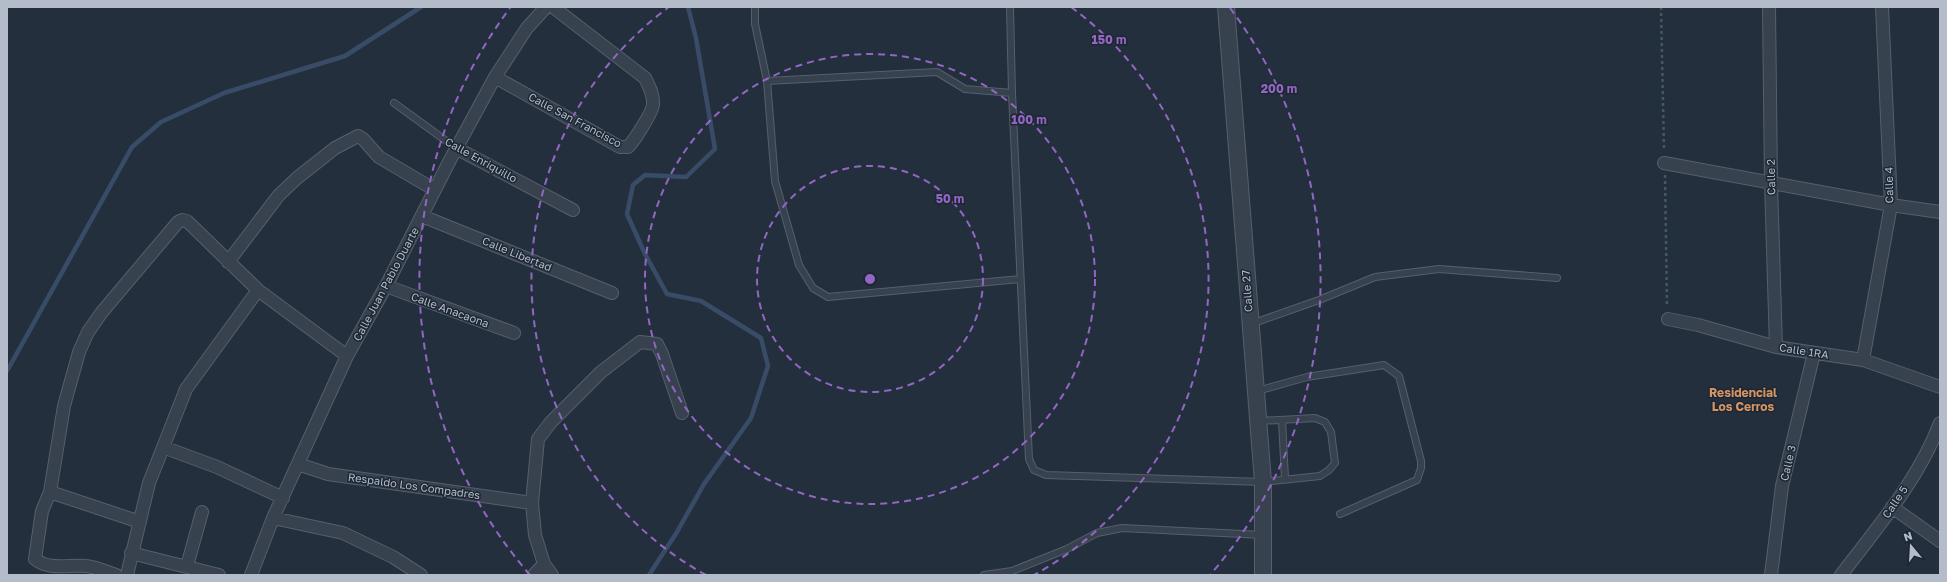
<svg xmlns="http://www.w3.org/2000/svg" width="1947" height="582" font-family="'Golos Text',sans-serif">
  <style>
    .lines { fill: none; stroke-linecap: round; stroke-linejoin: round }
    .stream { stroke: #394c67; stroke-width: 4.5 }
    .service-casing { stroke: #565f6c; stroke-width: 8 }
    .minor-casing { stroke: #565f6c; stroke-width: 14 }
    .tertiary-casing { stroke: #565f6c; stroke-width: 18 }
    .path { stroke: #44595c; stroke-width: 2.5; stroke-dasharray: 3 3; stroke-linecap: butt }
    .service { stroke: #38414e; stroke-width: 6 }
    .minor { stroke: #38414e; stroke-width: 12 }
    .tertiary { stroke: #38414e; stroke-width: 16 }
    .ring { fill: none; stroke: #9266c3; stroke-width: 2; stroke-dasharray: 7 5 }
    .labels { text-anchor: middle; stroke-width: 3; stroke-linejoin: round; paint-order: stroke }
    .street-label { font-size: 11px; fill: #b4bcc9; stroke: #1d2633 }
    .neighbourhood-label { font-size: 12px; font-weight: bold; fill: #d59563; stroke: #1d2633 }
    .centre { fill: #9266c3; stroke: #1d2633; stroke-width: 2 }
    .ring-label { font-size: 12px; text-anchor: middle; font-weight: bold; fill: #9266c3; stroke: #1d2633; stroke-width: 3; stroke-linejoin: round; paint-order: stroke }
  </style>
  <rect width="100%" height="100%" fill="#242f3e"/>
  <g class="lines">
    <path class="stream" d="M7 371 132 147 161 122 224 93 345 56 421 7
      M649 575 677 532 704 484 751 418 768 366 761 338 701 301 667 294 645 254 627 214 633 185 645 175 686 177 715 149 696 38 688 7"/>
    <defs>
      <path id="service" d="M755 7V24L767 81 775 181 799 265 813 288 828 297 1020 279
        M1010 7 1012 93 1029 459 1034 470 1046 475 1263 482 1320 476 1329 470 1335 463 1331 432 1325 422 1315 418 1259 421
        M767 81 937 72 965 89 1012 93
        M394 103 456 148
        M1251 324 1319 300 1375 277 1439 269 1557 278
        M1257 391 1307 377 1384 365 1399 376 1421 461V468L1417 480 1340 514
        M1282 420 1285 479
        M984 575 1012 571 1067 549 1097 533 1122 528 1262 535"/>
      <path id="minor" d="M1769 7 1771 183 1776 347
        M495 77 620 147H628C634 141 652 113 653 105 654 95 649 86 645 78L553 7
        M456 148 573 210
        M1664 163 1891 205 1940 212
        M422 216 612 293
        M228 262 279 195 297 178 335 148 358 136 363 139 379 157 435 190
        M386 286 514 333
        M1668 319 1698 325 1776 347 1863 360 1940 387
        M1863 360 1891 205 1882 7
        M163 447 217 467 283 498
        M298 464 328 474 532 503
        M50 492 140 522
        M1892 507 1940 541
        M273 518 343 533 393 557 421 575
        M131 553 219 575
        M187 566 202 512
        M116 575C107 572 96 567 86 566 70 564 49 571 35 559L42 511 50 492 64 406 79 352 88 332 102 312 178 222 182 220 187 221 258 290 347 356
        M127 575 149 483 186 389 258 290
        M251 575 273 518 347 356 386 286 450 160 495 77 527 28 546 7
        M534 575 544 564
        M552 575 544 564 535 535 532 503 538 439 551 422 601 372 640 342 657 344 662 354 682 413
        M1771 575 1782 486 1814 353
        M1841 575C1877 528 1919 479 1940 423"/>
      <path id="tertiary" d="M1226 7 1263 482V575"/>
    </defs>
    <use href="#service" class="service-casing"/>
    <use href="#minor" class="minor-casing"/>
    <use href="#tertiary" class="tertiary-casing"/>
    <path class="path" d="M1661 7 1664 150
      M1665 175 1667 306"/>
    <use href="#service" class="service"/>
    <use href="#minor" class="minor"/>
    <use href="#tertiary" class="tertiary"/>
  </g>
  <g class="ring">
    <circle cx="870" cy="279" r="113"/>
    <circle cx="870" cy="279" r="225"/>
    <path d="M706 575A338 338 0 0 1 669 7M1071 7A338 338 0 0 1 1034 575"/>
    <path d="M530 575A451 451 0 0 1 510 8M1230 8A451 451 0 0 1 1210 575"/>
  </g>
  <g class="labels">
    <g class="street-label">
      <text transform="translate(575 120) rotate(28)" y="4">Calle San Francisco</text>
      <text transform="translate(481 160) rotate(29)" y="4">Calle Enriquillo</text>
      <text transform="translate(1771 177) rotate(-91)" y="4">Calle 2</text>
      <text transform="translate(1889 185) rotate(-91)" y="4">Calle 4</text>
      <text transform="translate(517 254) rotate(22)" y="4">Calle Libertad</text>
      <text transform="translate(386 284) rotate(-62)" y="4">Calle Juan Pablo Duarte</text>
      <text transform="translate(1247 291) rotate(-94)" y="4">Calle 27</text>
      <text transform="translate(450 310) rotate(20)" y="4">Calle Anacaona</text>
      <text transform="translate(1804 351) rotate(9)" y="4">Calle 1RA</text>
      <text transform="translate(1788 463) rotate(-77)" y="4">Calle 3</text>
      <text transform="translate(414 486) rotate(8)" y="4">Respaldo Los Compadres</text>
      <text transform="translate(1895 502) rotate(-56)" y="4">Calle 5</text>
    </g>
    <g class="neighbourhood-label">
      <text x="1743" y="397">Residencial<tspan x="1743" dy="14">Los Cerros</tspan></text>
    </g>
  </g>
  <circle cx="870" cy="279" r="6" class="centre"/>
  <g class="ring-label">
    <text x="1109" y="44">150 m</text>
    <text x="1279" y="93">200 m</text>
    <text x="1029" y="124">100 m</text>
    <text x="950" y="203">50 m</text>
  </g>
  <rect width="1947" height="582" fill="none" stroke="#b4bcc9" stroke-width="16"/>
  <g transform="translate(1911 546) rotate(342)" stroke="#1d2633" stroke-width="3" paint-order="stroke">
  <path d="M0-3L7 15L0 10L-7 15Z" fill="#b4bcc9"/>
  <text y="-6" font-size="11" font-weight="bold" text-anchor="middle" fill="#b4bcc9">N</text>
  </g>
</svg>
